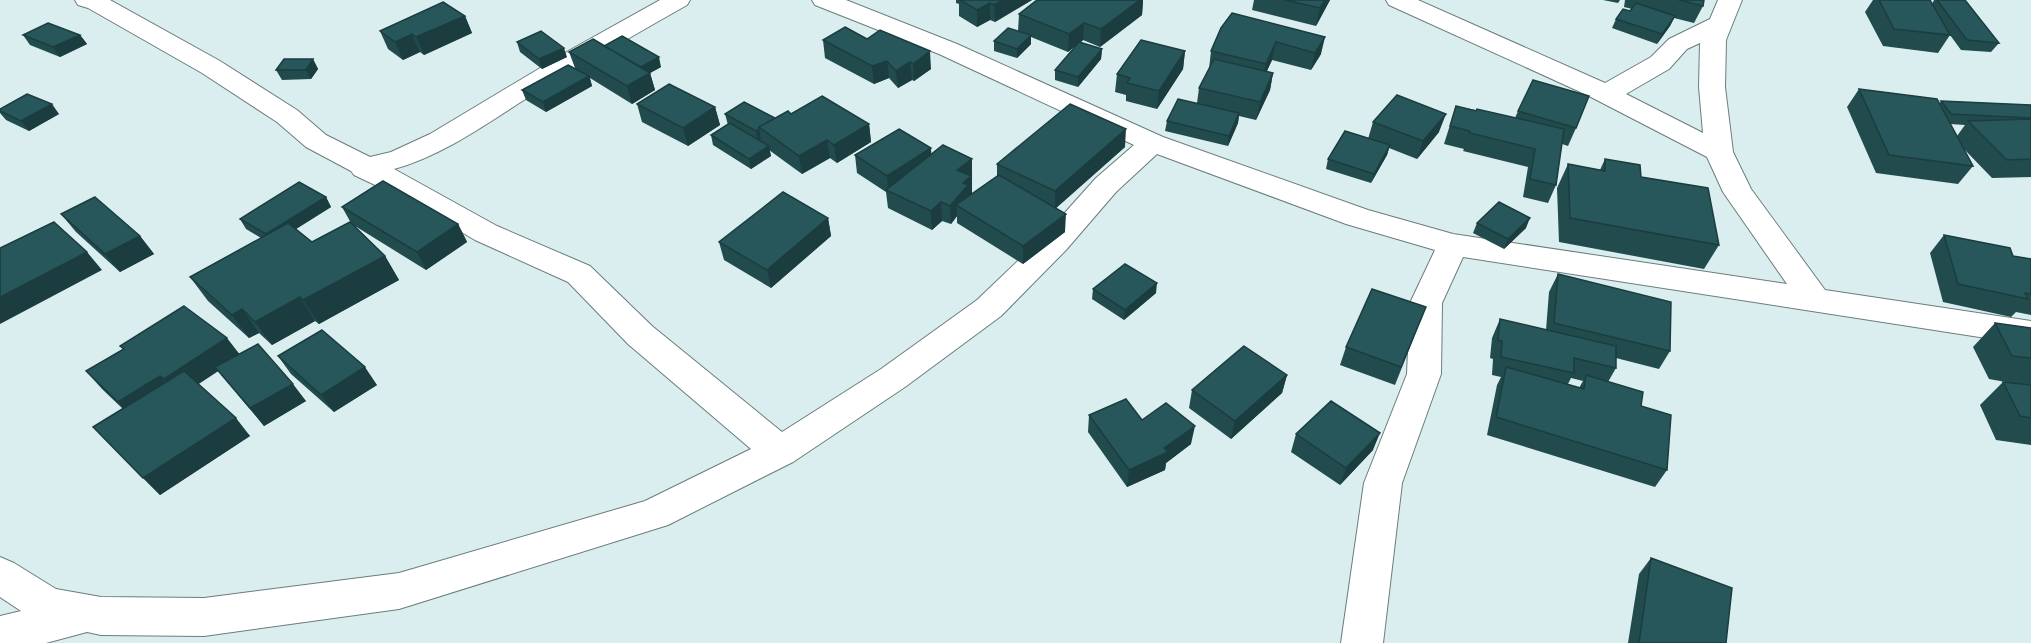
<svg xmlns="http://www.w3.org/2000/svg" width="2031" height="643" font-family="'Noto Serif',serif">
  <style>
    .lines { fill: none; stroke-linecap: round; stroke-linejoin: round }
    .street-casing { stroke: #6b7c7d; stroke-width: 2 }
    .street { fill: #fff; fill-rule: evenodd }
    .wall { fill: #224b4d; fill-rule: evenodd }
    .shaded-wall { fill: #1b3d3f }
    .building { fill: #27575a; stroke: #1b3d3f; stroke-width: 1.5 }
  </style>
  <rect width="100%" height="100%" fill="#daeeef"/>
  <g class="lines">
    <defs>
      <path id="street" d="M75 0H110L220 61 297 110 326 135 370 157 391 152 430 134 572 49 660 0H690L687 5C636 34 585 63 535 93 490 121 445 155 394 169L497 226 590 266 652 326 782 432 881 369 977 300 1044 236 1096 178 1134 145 939 54 815 5 812 0H846L957 44 1163 137 1368 210 1453 234 1787 284 1723 192 1707 157 1587 95 1389 5 1386 0H1418L1605 83 1651 57 1669 39 1710 19 1718 0H1742L1726 40 1725 87 1733 152 1751 189 1825 290 2031 321V345L1463 257 1442 303 1441 374 1402 483 1383 643H1341L1364 483 1407 374 1410 303 1435 250 1346 224 1157 154 1116 192 1066 250 1001 316 905 387 793 462 668 525 399 609 204 636 101 635 87 632 46 643H0V616L21 611 0 597V557L14 563 56 589 101 597 204 598 399 573 645 501 751 449 628 344 568 282 475 240 411 202 354 175 351 171 306 147 277 122 202 73 88 8 78 5ZM1700 43 1699 87 1703 133 1626 94 1669 69 1687 49Z"/>
    </defs>
    <use href="#street" class="street-casing"/>
    <use href="#street" class="street"/>
  </g>
  <path class="wall" d="M956 0H1032L995 22 990 20 977 27 959 16V4L956 3Z
    M1037 0H1143L1142 15 1100 47 1083 40 1080 43 1102 49 1101 59 1078 87 1055 80V70L1076 45 1068 52 1031 37V44L1017 58 994 51V41L1018 31 1019 14Z
    M1254 0H1330L1316 26 1252 10Z
    M1603 0H1620L1618 3Z
    M1625 0H1704L1703 6 1694 23 1674 18 1670 26 1657 44 1612 28 1616 19 1630 11 1632 9 1624 7Z
    M1873 0H1926L1932 4 1934 0H1965L1999 43 1991 52 1961 50 1950 35 1938 53 1883 46 1865 12Z
    M465 16 472 33 424 55 420 52 403 60 388 49 380 31Z
    M1221 28 1321 54 1311 70 1272 60 1267 71 1273 73 1270 90 1256 120 1239 116 1238 123 1228 146 1165 131 1167 121 1197 103 1199 88 1209 69 1211 51Z
    M23 35H80L87 44 60 57 30 45Z
    M867 39 931 69 914 81 912 80 898 88 889 78 874 84 825 58 823 40Z
    M517 42 567 57 542 69 520 52Z
    M604 46 661 67 650 73 655 90 632 104 590 78 592 86 546 112 526 100 522 90 575 68 569 52Z
    M1185 51 1183 69 1157 109 1126 101V95L1115 92 1117 74Z
    M313 59 318 69 311 79 282 80 276 70Z
    M1859 89 1940 103 1941 101 2031 105V177L1992 178 1963 148 1973 166 1958 184 1876 173 1847 107ZM1950 124 1965 125 1957 136Z
    M637 104 715 107 720 125 688 146 642 122Z
    M1456 106 1515 118 1518 111 1576 128 1568 146 1562 144 1556 185 1548 203 1523 197 1528 167 1463 151 1464 149 1444 144Z
    M0 109 59 114 29 131 6 120 0 113Z
    M725 114 775 118 791 114 869 124 871 142 837 163 830 158 802 174 769 150 771 156 751 169 713 145 711 135 728 125Z
    M1373 122 1439 132 1417 159 1389 148 1387 155 1371 183 1326 169 1328 159 1368 139Z
    M1125 147 1056 208 1065 232 1023 264 957 223V216L951 224 942 221 932 230 888 208 886 192 857 173 855 155 931 148V154L972 159V194L997 176V164Z
    M1605 159 1641 177 1719 245 1704 269 1559 242 1557 188 1568 164 1600 170Z
    M326 197 331 207 296 229 312 242 351 223 342 207 458 224 467 242 426 270 355 226 385 256 399 280 319 324 315 321 272 345 259 333 249 338 208 301 190 277 261 238 246 229 240 219Z
    M61 214 140 236 154 254 120 272 76 232Z
    M828 218 831 236 771 288 724 260 719 242Z
    M1477 223 1526 228 1504 249 1473 233Z
    M1944 235 2013 256 2031 259V315L2016 312 2011 317 1943 302 1930 253Z
    M1558 274 1670 351 1659 369 1616 358V368L1608 382 1641 406 1667 470 1655 487 1487 435 1497 385 1501 377 1492 375 1493 359 1490 358 1492 338 1500 319 1546 330 1549 292ZM1571 378 1583 381 1579 388 1568 384Z
    M1093 289 1156 293 1124 320 1092 299Z
    M1426 307 1395 385 1340 365 1346 347Z
    M1995 323 2031 328V445L1996 440 1980 405 2003 382 2017 384 1989 379 1973 347Z
    M120 346 240 354 306 401 264 426 218 371 198 384 250 436 160 495 93 427 123 409 102 389 86 371 123 349Z
    M278 356 377 385 334 412 291 374Z
    M1287 375 1282 393 1231 439 1189 408 1192 390Z
    M1089 415 1142 420 1191 444 1166 463 1165 470 1127 487 1088 432Z
    M1296 434 1373 450 1340 485 1291 452Z
    M1651 558 1726 643H1628L1639 574Z"/>
  <path class="shaded-wall" d="M1003 0H1032L995 22 994 5Z
    M1140 0H1143L1142 15 1100 47 1101 29Z
    M1325 0H1330L1316 26 1320 8Z
    M990 3V20L977 27V10Z
    M465 16 472 33 424 55 416 37Z
    M1675 16 1670 26 1657 44 1662 34Z
    M1084 23 1083 40 1068 52 1069 34Z
    M412 34 420 52 403 60 395 42Z
    M80 35 87 44 60 57 53 47Z
    M1031 35V44L1017 58V49Z
    M1325 37 1321 54 1311 70 1315 53Z
    M1276 42 1272 60 1262 81 1266 64Z
    M564 48 567 57 542 69 539 59Z
    M1102 49 1101 59 1078 87V77Z
    M930 51 931 69 914 81 913 64Z
    M1185 51 1183 69 1157 109 1159 91Z
    M659 57 661 67 650 73 655 90 632 104 627 86 640 67Z
    M313 59 318 69 311 79 306 70Z
    M887 61 889 78 874 84 872 66Z
    M910 62 912 80 898 88 896 71Z
    M1273 73 1270 90 1256 120 1260 102Z
    M589 76 592 86 546 112 543 102Z
    M52 104 59 114 29 131 21 121Z
    M715 107 720 125 688 146 683 128Z
    M1239 113 1238 123 1228 146 1229 136Z
    M1446 114 1439 132 1417 159 1423 141Z
    M869 124 871 142 837 163 834 145Z
    M759 129 761 139 758 141 756 131Z
    M1126 129 1125 147 1055 209V191Z
    M827 140 830 158 802 174 799 156Z
    M1390 145 1387 155 1371 183 1374 174Z
    M769 146 771 156 751 169 749 159Z
    M931 148 932 166 888 191 887 176Z
    M972 159V194L956 205 957 216 951 224 950 206 957 170Z
    M326 197 331 207 272 244 266 234Z
    M941 202 942 221 932 230 931 211Z
    M1066 214 1065 232 1023 264V246Z
    M828 218 831 236 771 288 767 270Z
    M1530 218 1526 228 1504 249 1508 239Z
    M458 224 467 242 426 270 417 252Z
    M140 236 154 254 120 272 105 254Z
    M87 252 102 270 0 324V297Z
    M385 256 399 280 319 324 303 300Z
    M1157 283 1156 293 1124 320 1125 310Z
    M300 297 315 321 272 345 255 322Z
    M242 309 259 333 249 338 232 315Z
    M227 338 241 356 179 397 164 379Z
    M365 367 377 385 334 412 321 395Z
    M1287 375 1282 393 1231 439 1235 421Z
    M160 376 175 394 134 420 118 402Z
    M293 384 306 401 264 426 250 408Z
    M236 418 250 436 160 495 143 478Z
    M1195 426 1191 444 1166 463 1165 470 1127 487 1129 470 1164 448Z
    M1380 433 1373 450 1340 485 1346 468Z"/>
  <path class="building" d="M960 0H1003L994 5 990 3 977 10Z
    M1037 0H1140L1101 29 1084 23 1069 34 1019 14Z
    M1285 0H1325L1320 8Z
    M1679 0H1704L1703 6Z
    M1879 0H1930L1950 35 1894 29Z
    M1937 0H1965L1999 43 1967 40Z
    M443 2 465 16 416 37 412 34 395 42 380 31Z
    M1636 3 1675 16 1662 34 1616 19 1623 9 1630 11Z
    M1232 13 1325 37 1315 53 1276 42 1266 64 1211 51 1221 28Z
    M48 23 80 35 53 47 23 35Z
    M845 27 867 39 880 30 930 51 913 64 910 62 896 71 887 61 872 66 823 40Z
    M1008 28 1031 35 1017 49 994 41Z
    M541 31 564 48 539 59 517 42Z
    M622 36 659 57 641 67 604 46Z
    M593 39 650 73 627 86 569 52Z
    M1141 40 1185 51 1159 91 1127 83 1130 78 1117 74Z
    M1079 42 1102 49 1078 77 1055 70Z
    M284 59H313L306 70H276Z
    M1214 59 1273 73 1260 102 1199 88Z
    M568 65 589 76 543 102 522 90Z
    M1533 80 1589 96 1576 128 1518 111Z
    M669 84 715 107 683 128 637 104Z
    M1859 89 1937 99 1973 166 1889 155Z
    M27 94 52 104 21 121 0 111V109Z
    M1397 95 1446 114 1423 141 1373 122Z
    M822 96 869 124 834 145 827 140 799 156 759 127 788 111 791 114Z
    M1178 99 1239 113 1229 136 1167 121Z
    M1941 101 2031 105V118L1951 114Z
    M744 102 775 118 759 127V129L756 131 725 114Z
    M1070 104 1126 129 1055 191 997 164Z
    M1456 106 1476 111 1477 109 1564 129 1556 185 1530 179 1535 149 1470 133V131L1450 126Z
    M2031 119V159L2007 160 1968 121Z
    M730 123 769 146 749 159 711 135Z
    M899 129 931 148 887 176 855 155Z
    M1345 131 1390 145 1374 174 1328 159Z
    M943 145 972 159 957 170 971 176 963 183 968 185 950 206 941 202 931 211 886 190Z
    M1605 159 1640 165 1641 177 1708 188 1719 245 1570 218 1568 164 1605 171Z
    M999 175 1066 214 1023 246 956 205Z
    M383 181 458 224 417 252 342 207Z
    M299 182 326 197 266 234 240 219Z
    M783 192 828 218 767 270 719 242Z
    M95 197 140 236 105 254 61 214Z
    M1499 202 1530 218 1508 239 1477 223Z
    M54 222 87 252 0 297V248Z
    M350 222 385 256 303 300 300 297 255 322 242 309 232 315 190 277 288 223 312 242Z
    M1944 235 2010 248 2013 256 2031 259V294L2025 293 2028 299 1958 284Z
    M1125 264 1157 283 1125 310 1093 289Z
    M1558 274 1671 302 1670 351 1554 323Z
    M1372 289 1426 307 1401 367 1346 347Z
    M184 306 227 338 164 379 160 376 118 402 86 371 124 349 120 346Z
    M1500 319 1616 346V368L1574 358V373L1501 357 1502 341 1498 340Z
    M1995 323 2031 328V358L2012 356Z
    M322 330 365 367 321 395 278 356Z
    M258 344 293 384 250 408 215 367Z
    M1244 346 1287 375 1235 421 1192 390Z
    M1506 367 1584 389 1586 375 1643 392 1641 406 1671 415 1667 470 1496 417Z
    M184 371 236 418 143 478 93 427Z
    M2003 382 2031 385V418L2020 416Z
    M1126 399 1142 420 1166 403 1195 426 1164 448 1168 452 1129 470 1089 415Z
    M1331 401 1380 433 1346 468 1296 434Z
    M1651 558 1732 588 1726 643H1639Z"/>
</svg>
